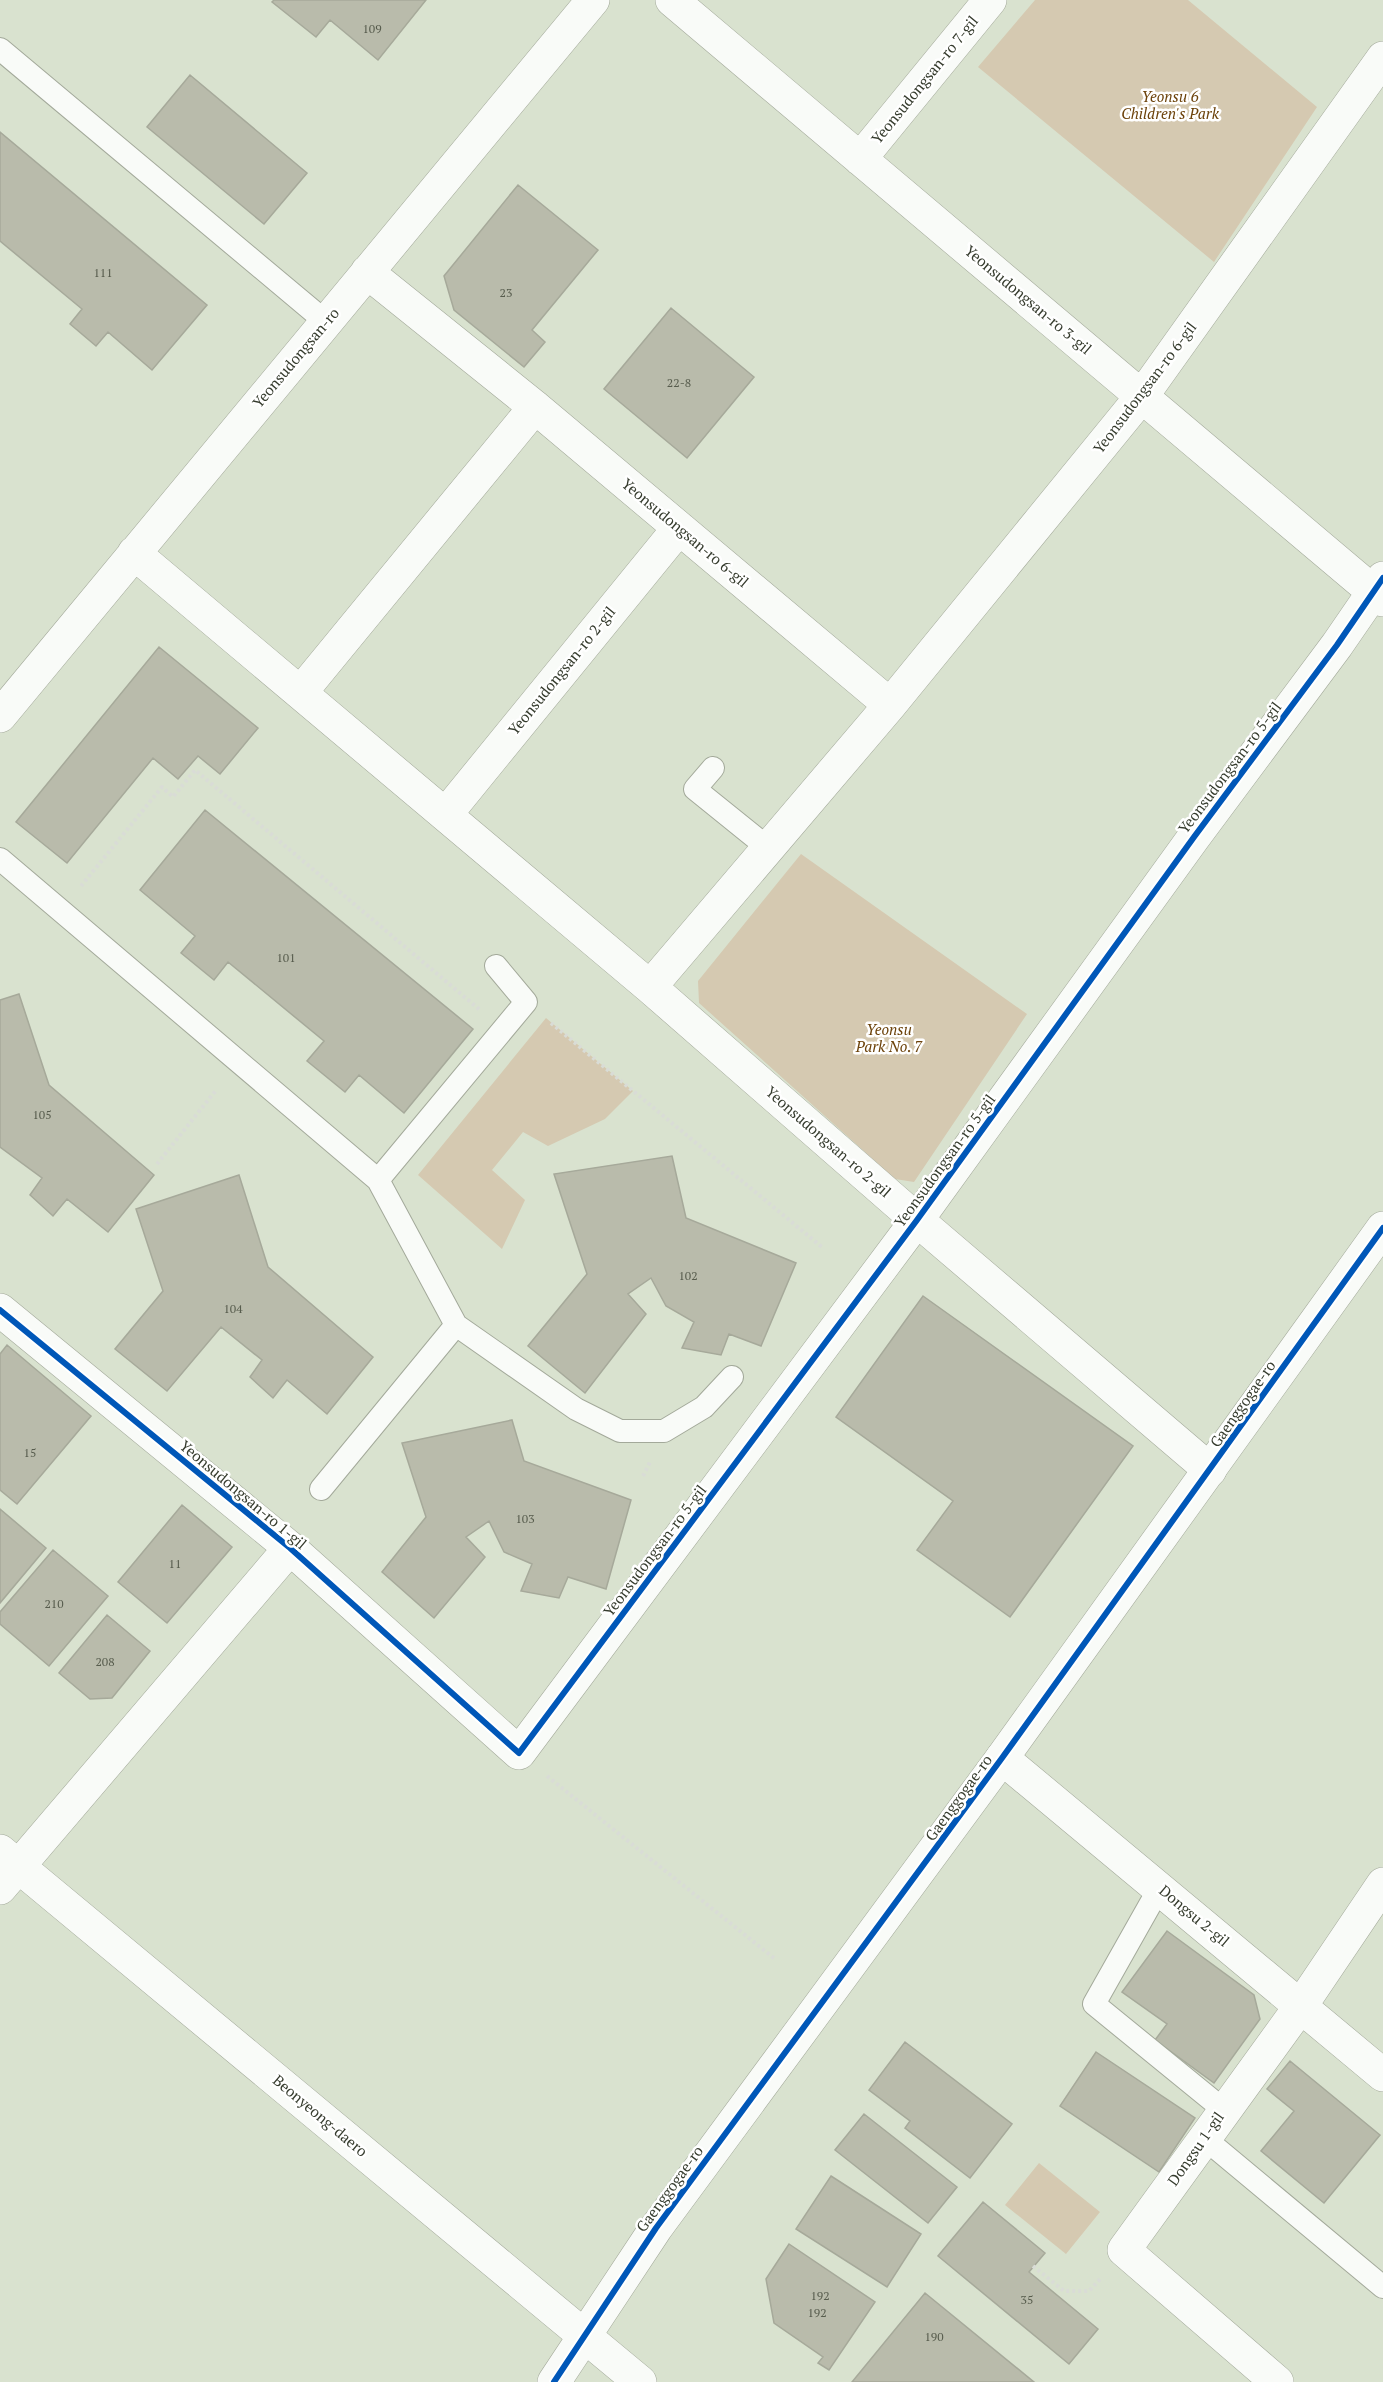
<svg xmlns="http://www.w3.org/2000/svg" width="1383" height="2382" font-family="'PT Serif',serif">
  <style>
    .green { fill: #d5c9b1 }
    .building { fill: #b9bbab; stroke: #a6a99a; stroke-width: 1.5 }
    .lines { fill: none; stroke-linecap: round; stroke-linejoin: round }
    .lane-casing { stroke: #a3a99a; stroke-width: 24 }
    .street-casing { stroke: #a3a99a; stroke-width: 34 }
    .secondary-casing { stroke: #a3a99a; stroke-width: 34 }
    .path { stroke: #d9dcd6; stroke-width: 4; stroke-dasharray: 3 3; stroke-linecap: butt }
    .lane { stroke: #f9fbf8; stroke-width: 22 }
    .street { stroke: #f9fbf8; stroke-width: 33 }
    .secondary { stroke: #f9fbf8; stroke-width: 33 }
    .cycleway-casing { stroke: #fff; stroke-width: 10 }
    .cycleway { stroke: #0057b8; stroke-width: 6 }
    .labels { text-anchor: middle; stroke-width: 5; stroke-linejoin: round; paint-order: stroke }
    .number-label { font-size: 12px; fill: #575c4d }
    .street-label { font-size: 15px; fill: #363c2e; stroke: #fff }
    .park-label { font-size: 15px; font-style: italic; fill: #6c420a; stroke: #fff }
  </style>
  <rect width="100%" height="100%" fill="#d9e2cf"/>
  <path class="green" d="M1035 0H1188L1317 107 1214 262 978 67Z
    M801 854 1027 1014 914 1182 895 1179 699 1003 698 981Z
    M546 1018 633 1091 605 1119 548 1146 523 1132 492 1170 525 1200 502 1249 418 1175Z
    M1039 2163 1100 2212 1066 2254 1005 2205Z"/>
  <path class="building" d="M274 0H426L378 60 330 20 316 37 272 2Z
    M190 75 307 173 264 224 147 127Z
    M0 132 207 305 152 370 108 332 96 346 70 324 82 309 0 241Z
    M518 185 598 250 532 330 545 342 524 367 454 310 444 276Z
    M671 308 754 377 687 458 604 389Z
    M159 647 258 728 220 774 198 756 178 779 153 758 67 863 16 822Z
    M205 810 473 1029 404 1113 359 1075 345 1092 307 1061 324 1041 228 962 214 980 181 953 195 936 140 890Z
    M19 994 49 1085 154 1175 108 1232 67 1199 53 1216 30 1195 42 1178 0 1147V1000Z
    M672 1156 686 1218 796 1263 761 1346 729 1334 721 1355 682 1348 694 1322 666 1306 651 1278 628 1294 646 1314 585 1393 528 1346 587 1274 554 1174Z
    M239 1175 268 1267 373 1357 327 1414 287 1380 273 1398 250 1377 262 1360 221 1327 167 1391 115 1349 163 1291 136 1209Z
    M923 1296 1133 1446 1010 1617 917 1550 953 1501 836 1417Z
    M7 1345 91 1416 17 1504 0 1490V1354Z
    M512 1420 524 1461 631 1500 606 1589 568 1577 559 1598 521 1591 532 1564 504 1552 489 1521 466 1537 485 1557 434 1618 382 1572 426 1517 402 1443Z
    M182 1505 232 1547 167 1623 118 1582Z
    M0 1509 46 1548 0 1603Z
    M53 1550 108 1596 49 1666 0 1624V1612Z
    M107 1615 150 1651 112 1698 90 1699 59 1673Z
    M1167 1931 1254 1995 1260 2019 1214 2083 1155 2040 1167 2024 1122 1992Z
    M905 2042 1012 2124 970 2178 905 2128 910 2121 869 2090Z
    M1096 2052 1195 2118 1159 2172 1060 2106Z
    M1290 2061 1380 2135 1324 2203 1261 2151 1294 2111 1267 2089Z
    M864 2114 957 2187 928 2223 835 2150Z
    M831 2176 921 2234 887 2287 796 2229Z
    M983 2202 1045 2253 1029 2272 1098 2329 1069 2364 938 2256Z
    M789 2244 875 2302 829 2370 818 2363 823 2357 774 2323 766 2279Z
    M925 2293 1034 2382H852Z"/>
  <g class="lines">
    <defs>
      <path id="lane" d="M0 49 326 322
        M713 768 695 789 768 848
        M0 859 378 1180 526 1002 496 966
        M378 1180 456 1325 576 1409 620 1431H664L704 1407 732 1377
        M321 1489 456 1325
        M1160 1887 1094 2004 1224 2110
        M1204 2138 1383 2287"/>
      <path id="street" d="M672 0 1383 600
        M860 159 990 0
        M367 272 535 407 890 705
        M134 553 650 987 917 1220 1210 1470
        M301 692 535 407
        M0 716 593 0
        M446 814 679 528
        M650 987 890 705 1142 396 1383 58
        M0 1310 290 1548 519 1753 917 1220 1194 837 1337 645 1383 578
        M1002 1758 1383 2075
        M0 1888 290 1548
        M1277 2382 1124 2250 1300 2007 1383 1884"/>
      <path id="secondary" d="M0 1851 640 2382
        M554 2382 656 2228 1002 1758 1383 1228"/>
    </defs>
    <use href="#lane" class="lane-casing"/>
    <use href="#street" class="street-casing"/>
    <use href="#secondary" class="secondary-casing"/>
    <path class="path" d="M81 886 162 787 173 797 195 770 480 1010
      M551 1023 823 1248
      M157 1164 217 1089
      M643 1476 650 1462
      M547 1776 775 1959
      M1033 2266 1064 2291H1089L1101 2278"/>
    <use href="#lane" class="lane"/>
    <use href="#street" class="street"/>
    <use href="#secondary" class="secondary"/>
    <defs>
      <path id="cycleway" d="M0 1310 290 1548 519 1753 917 1220 1194 837 1337 645 1383 578
        M554 2382 656 2228 1002 1758 1383 1228"/>
    </defs>
    <use href="#cycleway" class="cycleway-casing"/>
    <use href="#cycleway" class="cycleway"/>
  </g>
  <g class="labels">
    <g class="number-label">
      <text x="372" y="33">109</text>
      <text x="103" y="277">111</text>
      <text x="506" y="297">23</text>
      <text x="679" y="387">22-8</text>
      <text x="286" y="962">101</text>
      <text x="42" y="1119">105</text>
      <text x="688" y="1280">102</text>
      <text x="233" y="1313">104</text>
      <text x="30" y="1457">15</text>
      <text x="525" y="1523">103</text>
      <text x="175" y="1568">11</text>
      <text x="54" y="1608">210</text>
      <text x="105" y="1666">208</text>
      <text x="820" y="2300">192</text>
      <text x="1027" y="2304">35</text>
      <text x="817" y="2317">192</text>
      <text x="934" y="2341">190</text>
    </g>
    <g class="street-label">
      <text transform="translate(925 80) rotate(-51)" y="5">Yeonsudongsan-ro 7-gil</text>
      <text transform="translate(1028 300) rotate(40)" y="5">Yeonsudongsan-ro 3-gil</text>
      <text transform="translate(296 358) rotate(-50)" y="5">Yeonsudongsan-ro</text>
      <text transform="translate(1145 388) rotate(-53)" y="5">Yeonsudongsan-ro 6-gil</text>
      <text transform="translate(685 533) rotate(40)" y="5">Yeonsudongsan-ro 6-gil</text>
      <text transform="translate(562 671) rotate(-51)" y="5">Yeonsudongsan-ro 2-gil</text>
      <text transform="translate(1230 768) rotate(-53)" y="5">Yeonsudongsan-ro 5-gil</text>
      <text transform="translate(828 1142) rotate(41)" y="5">Yeonsudongsan-ro 2-gil</text>
      <text transform="translate(945 1161) rotate(-54)" y="5">Yeonsudongsan-ro 5-gil</text>
      <text transform="translate(1243 1404) rotate(-55)" y="5">Gaenggogae-ro</text>
      <text transform="translate(243 1495) rotate(40)" y="5">Yeonsudongsan-ro 1-gil</text>
      <text transform="translate(655 1551) rotate(-53)" y="5">Yeonsudongsan-ro 5-gil</text>
      <text transform="translate(959 1798) rotate(-54)" y="5">Gaenggogae-ro</text>
      <text transform="translate(1194 1916) rotate(40)" y="5">Dongsu 2-gil</text>
      <text transform="translate(320 2116) rotate(40)" y="5">Beonyeong-daero</text>
      <text transform="translate(1196 2149) rotate(-55)" y="5">Dongsu 1-gil</text>
      <text transform="translate(670 2189) rotate(-54)" y="5">Gaenggogae-ro</text>
    </g>
    <g class="park-label">
      <text x="1170" y="102">Yeonsu 6<tspan x="1170" dy="17">Children's Park</tspan></text>
      <text x="889" y="1035">Yeonsu<tspan x="889" dy="17">Park No. 7</tspan></text>
    </g>
  </g>
</svg>
